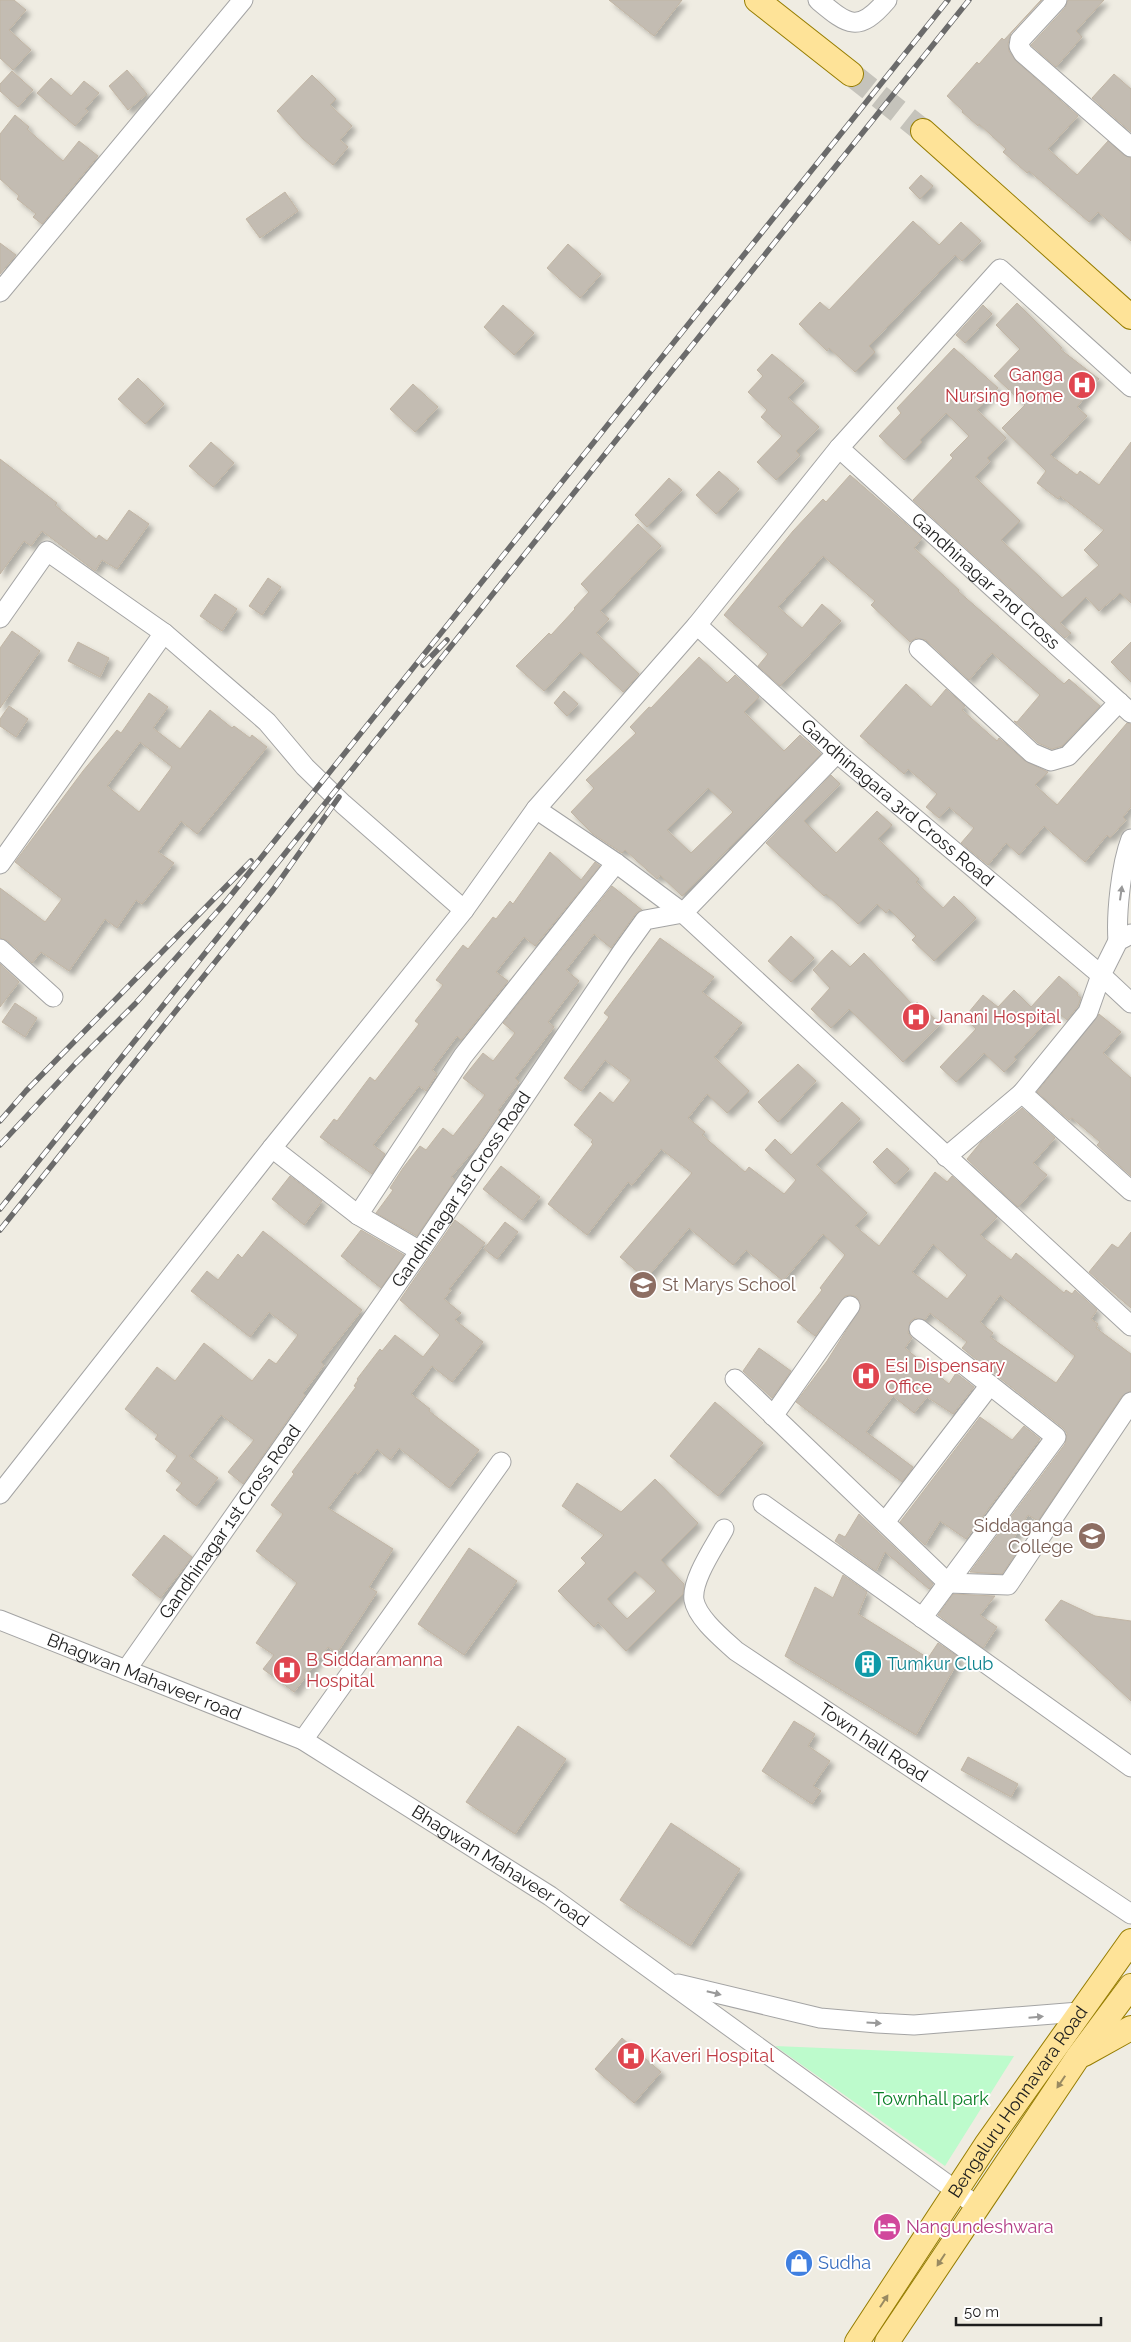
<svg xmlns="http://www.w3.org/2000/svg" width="1131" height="2342" font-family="Raleway,sans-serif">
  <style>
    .park { fill: #bdfbcc }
    .building { fill: #c3bcb2; stroke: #c1b5a4; fill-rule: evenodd; filter: url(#shadow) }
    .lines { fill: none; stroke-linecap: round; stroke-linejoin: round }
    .major-tunnel { stroke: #c5c3bb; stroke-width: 24; stroke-dasharray: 24 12; stroke-linecap: butt }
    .minor-casing { stroke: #a4a4a4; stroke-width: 21 }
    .major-casing { stroke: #967d00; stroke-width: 26 }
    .minor { stroke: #fff; stroke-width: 19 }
    .major { stroke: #fee398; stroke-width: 24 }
    .rail-casing { stroke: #6b6b6b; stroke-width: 5.5 }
    .rail { stroke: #fff; stroke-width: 4; stroke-dasharray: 11; stroke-linecap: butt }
    .oneway { fill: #999 }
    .oneway2 { fill: #998a61 }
    .labels { text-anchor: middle; stroke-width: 4; stroke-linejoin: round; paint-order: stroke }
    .health-label { font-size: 18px; fill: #be3a42; stroke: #fff; text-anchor: start }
    .street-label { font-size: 18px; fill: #1d1d1d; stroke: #fff }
    .education-label { font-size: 18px; fill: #785e54; stroke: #fff; text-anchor: start }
    .culture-label { font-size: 18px; fill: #0d838f; stroke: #fff; text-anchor: start }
    .park-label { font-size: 18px; fill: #087e25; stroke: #fff }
    .hotel-label { font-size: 18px; fill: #b23c85; stroke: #fff; text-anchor: start }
    .shop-label { font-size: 18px; fill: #366cbe; stroke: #fff; text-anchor: start }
  </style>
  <defs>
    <filter id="shadow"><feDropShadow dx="4.5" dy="4.5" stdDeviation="2.5" flood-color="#0004"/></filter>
  </defs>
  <rect width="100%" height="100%" fill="#efece2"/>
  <path class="park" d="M775 2046 1014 2056 945 2166Z"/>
  <path class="building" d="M0 0H14L26 10 9 30 31 50 13 70 0 58Z
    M609 0H682L654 36Z
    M1041 0H1042L1011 33 1008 44 1009 51 1016 61 1078 116 1048 149 1077 175 1108 141 1124 155 1131 158V241L1098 212 1089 222 1029 171 1027 173 1003 152 1006 149 979 124 978 126 962 112 963 111 947 96 977 62 979 64 1002 38 1004 40Z
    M1068 0H1104L1076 31 1082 37 1056 67 1031 45 1065 8Z
    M127 70 147 94 128 110 109 86Z
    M12 71 33 90 18 107 0 91V84Z
    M1114 74 1131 89V132L1092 98Z
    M312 75 336 99 330 105 352 126 340 140 348 147 333 165 303 139 277 111Z
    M51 78 71 96 84 81 99 93 85 109 88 111 75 126 37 93Z
    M15 115 29 127 27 129 63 161 79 141 98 156 42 224 33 217 36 214 17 199 19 196 0 179V134Z
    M921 175 933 186 920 199 909 188Z
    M285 192 298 211 260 238 246 219Z
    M913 221 939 245 961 222 981 241 962 261 955 255 869 346 875 352 855 372 829 348 827 351 799 324 820 302 829 310Z
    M0 243 16 255 0 274Z
    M568 244 601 274 580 298 547 268Z
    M1017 303 1062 348 1060 349 1099 379 1077 407 1087 416 1050 455 1077 475 1080 471 1099 485 1131 442V603L1120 593 1099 611 1086 597 1060 623 1071 633 1065 638 913 500 953 458 950 455 969 436 946 413 920 440 922 442 904 460 879 436 901 413 897 408 954 348 998 388 977 410 1006 438 987 458 990 461 975 477 1020 521 1001 540 1062 598 1099 565 1084 550 1104 530 1060 496 1058 499 1037 483 1046 471 1002 428 1025 405 994 376 1020 349 996 325Z
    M503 305 534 333 514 355 484 327Z
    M983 305 992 314 965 343 956 335Z
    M772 354 804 381 788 398 819 427 796 451 800 455 776 480 757 462 782 436 761 417 767 410 748 392 763 376 757 370Z
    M138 378 164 404 145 424 118 399Z
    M413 384 438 407 415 432 390 409Z
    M211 442 234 463 213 487 189 466Z
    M0 459 57 503 55 505 96 539 99 535 107 541 129 510 149 524 117 569 102 560 95 571 42 531 31 546 24 541 0 574Z
    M719 471 739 489 716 514 696 495Z
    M850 475 922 538 914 548 959 590 958 591 1064 684 1069 679 1100 706 1062 746 1052 749 1038 743 1014 721 1017 722 1040 695 992 653 969 680 926 640 916 638 910 642 871 605 875 601 823 556 778 607 802 628 822 604 841 621 780 686 758 666 768 654 724 615 793 531 823 499 826 502Z
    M669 478 682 490 647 527 635 515Z
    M638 524 661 546 600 611 609 619 596 633 639 674 623 692 580 652 544 691 516 666 549 633 551 635 575 609 574 608 589 592 581 584Z
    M268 578 281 587 262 615 249 606Z
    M215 594 237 609 222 631 200 616Z
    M12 631 40 651 0 708V648Z
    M78 642 109 658 100 677 68 661Z
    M1131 642V682L1111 662Z
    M699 657 727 683 735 675 759 697 744 712 784 751 800 735 821 754 682 896 660 875 657 879 625 850 622 853 593 834 571 812 594 788 586 780 636 733 630 727 649 707 651 708ZM708 788 733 812 691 853 667 830Z
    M906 684 931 707 946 689 965 706 962 710 997 741 999 738 1025 761 1048 772 1035 785 1057 805 1127 723 1131 724V807L1123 817 1126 820 1110 838 1107 835 1085 862 1044 826 1019 855 1006 843 988 865 961 843 974 828 949 807 939 818 926 807 937 794 908 769 904 774 860 736Z
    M564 691 578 704 567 716 554 703Z
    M149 693 168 707 153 728 180 749 210 710 232 728 234 726 250 738 252 735 267 747 197 834 181 821 158 852 174 863 142 904 136 900 117 928 105 919 69 971 41 952 32 963 8 941 0 938V888L45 922 62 899 15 862 83 771 117 730 121 733ZM140 742 172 767 139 812 107 786Z
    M9 706 28 719 16 737 0 726V719Z
    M831 775 840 784 804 821 836 853 877 811 892 825 878 839 919 879 916 882 943 908 954 896 976 918 934 961 912 940 916 936 889 909 886 913 877 904 858 924 826 894 824 896 766 843Z
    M550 852 581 880 595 862 600 866 535 946 524 937 496 972 508 981 461 1040 457 1036 436 1064 432 1070 437 1074 426 1091 419 1086 373 1145 385 1154 372 1174 320 1137 334 1119 337 1121 370 1077 375 1081 419 1024 415 1021 443 985 436 980 463 945 468 949 493 917 496 919 510 901 513 904Z
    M612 886 642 910 636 913 611 948 594 934 566 970 579 981 548 1022 554 1027 515 1078 519 1082 498 1110 500 1112 478 1145 451 1177 455 1180 417 1236 376 1213 393 1190 390 1188 403 1168 420 1146 426 1150 443 1128 453 1136 485 1095 463 1078 483 1053 493 1061 515 1033 503 1023Z
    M791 936 814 958 791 982 768 961Z
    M660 938 714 977 702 992 742 1023 714 1057 749 1091 727 1113 707 1094 688 1118 705 1132 702 1135 745 1172 749 1167 784 1194 796 1180 765 1150 775 1139 791 1155 842 1102 860 1119 816 1165 867 1213 855 1226 879 1246 935 1172 947 1182 952 1176 997 1217 980 1235 1011 1260 1016 1253 1064 1293 1066 1290 1072 1294 1075 1290 1097 1310 1091 1319 1098 1324 1096 1328 1131 1354V1391L1122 1396 1038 1521 1028 1515 1007 1549 1015 1555 1002 1574 970 1572 1065 1444 1067 1433 1063 1428 962 1348 967 1342 930 1313 925 1320 915 1318 910 1322 908 1333 912 1338 905 1348 949 1384 956 1373 974 1387 953 1414 927 1397 914 1413 893 1396 866 1432 913 1467 902 1482 796 1402 827 1361 861 1307 857 1297 850 1295 845 1296 815 1336 797 1322 822 1290 820 1288 845 1255 823 1234 783 1281 746 1250 733 1265 689 1228 646 1279 620 1257 692 1173 661 1149 632 1185 628 1182 587 1235 548 1204 593 1144 591 1142 593 1140 574 1125 600 1092 613 1103 631 1080 605 1060 581 1091 564 1078 609 1017 604 1013ZM933 1244 967 1275 947 1299 912 1272ZM1000 1295 1075 1356 1056 1383 990 1337 993 1333 980 1322Z
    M832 950 850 967 864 953 914 1006 917 1002 940 1024 903 1062 849 1009 831 1028 811 1009 830 988 813 970Z
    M0 964 19 982 0 1007Z
    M1059 976 1078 993 1077 995 1081 998 1078 1006 1067 1020 1056 1011 1014 1057 1016 1059 1004 1072 984 1053 956 1082 940 1067 976 1029 964 1018 983 995 998 1007 1014 990 1031 1007Z
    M15 1003 37 1018 25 1037 2 1022Z
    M1099 1014 1121 1032 1103 1053 1131 1078V1176L1097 1145 1100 1142 1072 1118 1069 1120 1037 1092Z
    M798 1064 816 1081 778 1122 758 1102Z
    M1022 1108 1055 1138 1033 1163 1047 1175 1018 1207 967 1159 981 1142Z
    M887 1148 909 1169 895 1184 873 1162Z
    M501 1166 540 1197 522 1220 483 1189Z
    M290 1176 322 1201 304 1225 272 1199Z
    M455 1220 485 1243 449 1289 451 1290 444 1299 461 1313 455 1320 483 1342 452 1382 432 1366 411 1394 430 1409 429 1411 479 1450 449 1488 399 1448 390 1460 377 1449 358 1474 355 1472 328 1508 393 1549 369 1587 377 1592 337 1653 328 1647 294 1692 263 1669 274 1655 256 1643 297 1583 256 1551 283 1514 271 1505 294 1474 292 1472 356 1387 354 1386 358 1380 357 1379 380 1349 382 1351 395 1335 423 1357 440 1335 400 1300Z
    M505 1222 518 1232 497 1259 484 1249Z
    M361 1230 404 1255 381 1288 341 1256Z
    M263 1231 362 1310 321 1362 324 1365 303 1393 305 1395 243 1484 228 1472 254 1440 221 1415 189 1456 218 1478 196 1506 176 1490 182 1483 166 1471 177 1456 155 1439 158 1435 125 1409 157 1367 175 1381 204 1343 252 1381 269 1359 276 1364 298 1335 269 1312 250 1337 191 1291 207 1271 218 1280 238 1254 242 1258Z
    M1131 1232V1308L1089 1272 1112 1244 1118 1248Z
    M759 1348 791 1371 772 1398 743 1371Z
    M715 1402 763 1443 718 1496 670 1456Z
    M980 1417 1012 1440 1024 1426 1040 1439 966 1539 940 1521 925 1545 900 1522Z
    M655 1479 698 1523 661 1560 684 1584 683 1594 626 1651 598 1622 594 1627 558 1591 586 1563 581 1558 604 1535 562 1506 577 1483 621 1512ZM635 1571 656 1591 627 1619 607 1599Z
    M859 1514 933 1584 929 1589 885 1552 876 1571 835 1541 839 1534 845 1537Z
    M164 1535 192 1557 160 1598 132 1575Z
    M469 1548 517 1581 464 1655 418 1624Z
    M843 1575 867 1592 858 1614 928 1658 938 1643 960 1658 916 1735 785 1656 815 1587 833 1598Z
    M953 1594 995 1596 980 1615 997 1627 983 1648 938 1615Z
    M1061 1600 1095 1616 1131 1621V1701L1045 1620Z
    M794 1721 815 1734 808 1746 830 1761 813 1786 821 1791 812 1804 762 1771Z
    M518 1726 566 1759 515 1834 466 1802Z
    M968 1757 1018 1784 1011 1797 961 1770Z
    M671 1823 740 1869 690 1946 620 1900Z
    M622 2038 661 2072 634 2103 595 2069Z"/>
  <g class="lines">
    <path class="major-tunnel" d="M851 74 923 131"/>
    <defs>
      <g id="minor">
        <path d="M818 0C848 25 858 34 887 0"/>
        <path d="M1057 0 1020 40 1019 46 1023 53 1131 147"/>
        <path d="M0 292 243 0"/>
        <path id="s1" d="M839 448 1131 713"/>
        <path d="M0 618 47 551 164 633 267 722 305 767 343 804 464 910"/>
        <path id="s2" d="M697 625 837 753 1101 975 1088 1012 1022 1093 1131 1191"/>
        <path d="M919 649 1032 753 1051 761 1068 756 1119 702"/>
        <path d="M536 809 616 863 683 913 1131 1326"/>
        <path d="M0 864 164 633"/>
        <path d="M1131 934 1118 941 1101 975 1131 1003"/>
        <path d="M1118 941C1116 914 1121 865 1131 839"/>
        <path d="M0 949 53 997"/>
        <path d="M272 1148 358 1215 420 1251"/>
        <path d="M946 1157 1022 1093"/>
        <path d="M358 1215 463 1056 616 863"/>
        <path d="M919 1329 1056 1437 922 1618"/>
        <path d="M735 1379 948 1583 1008 1585 1131 1402"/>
        <path d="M773 1416 850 1306"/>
        <path d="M0 1494 272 1148 464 910 536 809 697 625 839 448 1000 269 1131 387"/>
        <path d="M763 1504 1131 1767"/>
        <path d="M885 1522 990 1385"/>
        <path id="s3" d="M724 1529C715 1546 691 1580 694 1600 697 1618 723 1639 736 1651L1131 1914"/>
        <path id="s4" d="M0 1620 303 1740 550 1896 977 2206"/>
        <path id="s5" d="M126 1670 420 1251 622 952 645 920 683 913 837 753"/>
        <path d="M303 1740 501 1462"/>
        <path d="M678 1984 820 2018 877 2023 914 2025 1079 2012"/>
      </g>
      <g id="major">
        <path d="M757 0 851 74"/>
        <path d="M923 131 1131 317"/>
        <path d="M1084 2054 1131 2028"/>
        <path id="s6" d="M857 2342 986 2145 1131 1941"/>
        <path d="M887 2342 1078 2057 1131 1986"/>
      </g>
    </defs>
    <use href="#minor" class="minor-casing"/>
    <use href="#major" class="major-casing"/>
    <use href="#minor" class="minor"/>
    <use href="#major" class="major"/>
    <defs>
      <path id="rail" d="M423 665 447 640
        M0 1121 26 1091 251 861
        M0 1145 76 1063 135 1004 224 904 948 0
        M0 1209 969 0
        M0 1230 273 890 339 797"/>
    </defs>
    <use href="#rail" class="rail-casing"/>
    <use href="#rail" class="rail"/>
  </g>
  <defs><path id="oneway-solid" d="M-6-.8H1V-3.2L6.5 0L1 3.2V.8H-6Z" transform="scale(1.25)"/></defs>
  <g class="oneway">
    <use href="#oneway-solid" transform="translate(1121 893) rotate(-82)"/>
    <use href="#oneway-solid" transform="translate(714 1993) rotate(14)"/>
    <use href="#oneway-solid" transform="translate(1036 2017) rotate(-5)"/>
    <use href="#oneway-solid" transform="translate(874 2023) rotate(4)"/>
  </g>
  <g class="oneway2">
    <use href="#oneway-solid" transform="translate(1061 2082) rotate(124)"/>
    <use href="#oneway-solid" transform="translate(941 2260) rotate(123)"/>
    <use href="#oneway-solid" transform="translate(884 2301) rotate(-57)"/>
  </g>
  <defs>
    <symbol id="hospital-disc" viewBox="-11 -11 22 22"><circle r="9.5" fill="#e0444e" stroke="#fff"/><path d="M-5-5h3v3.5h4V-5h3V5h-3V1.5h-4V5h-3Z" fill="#fff"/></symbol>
    <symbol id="school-disc" viewBox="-11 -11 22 22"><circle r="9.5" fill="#8d6e63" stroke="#fff"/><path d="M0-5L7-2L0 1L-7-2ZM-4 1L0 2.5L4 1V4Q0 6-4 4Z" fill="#fff"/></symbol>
    <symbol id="university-disc" viewBox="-11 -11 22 22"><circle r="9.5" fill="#8d6e63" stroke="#fff"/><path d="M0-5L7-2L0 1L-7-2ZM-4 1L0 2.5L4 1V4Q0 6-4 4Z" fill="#fff"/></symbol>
    <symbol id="building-disc" viewBox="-11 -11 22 22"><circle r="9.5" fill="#0f9aa8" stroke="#fff"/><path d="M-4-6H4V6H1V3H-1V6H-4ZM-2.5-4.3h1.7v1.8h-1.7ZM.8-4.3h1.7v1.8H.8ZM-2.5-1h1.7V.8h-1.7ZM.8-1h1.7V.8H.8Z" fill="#fff"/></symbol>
    <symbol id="hotel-disc" viewBox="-11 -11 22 22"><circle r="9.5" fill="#d1479c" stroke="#fff"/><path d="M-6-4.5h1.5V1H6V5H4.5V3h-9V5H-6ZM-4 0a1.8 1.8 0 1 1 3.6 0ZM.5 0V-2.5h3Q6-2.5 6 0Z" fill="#fff"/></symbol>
    <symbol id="shop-disc" viewBox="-11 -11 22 22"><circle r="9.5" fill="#3f7fe0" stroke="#fff"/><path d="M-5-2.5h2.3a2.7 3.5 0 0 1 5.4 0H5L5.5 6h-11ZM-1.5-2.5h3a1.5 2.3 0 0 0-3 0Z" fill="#fff"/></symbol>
  </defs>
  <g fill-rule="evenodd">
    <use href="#hospital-disc" x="1066" y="369" width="32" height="32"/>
    <use href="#hospital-disc" x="900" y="1001" width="32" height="32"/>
    <use href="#school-disc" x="627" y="1269" width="32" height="32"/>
    <use href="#hospital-disc" x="850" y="1360" width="32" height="32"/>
    <use href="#university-disc" x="1076" y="1520" width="32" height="32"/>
    <use href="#building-disc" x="852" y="1648" width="32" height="32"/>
    <use href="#hospital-disc" x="271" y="1654" width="32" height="32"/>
    <use href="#hospital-disc" x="615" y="2040" width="32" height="32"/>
    <use href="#hotel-disc" x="871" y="2211" width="32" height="32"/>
    <use href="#shop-disc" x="783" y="2247" width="32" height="32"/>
  </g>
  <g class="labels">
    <g class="health-label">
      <text x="1063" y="381" text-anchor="end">Ganga<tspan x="1063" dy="21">Nursing home</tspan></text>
      <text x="935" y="1023">Janani Hospital</text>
      <text x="885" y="1372">Esi Dispensary<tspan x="885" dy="21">Office</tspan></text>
      <text x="306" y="1666">B Siddaramanna<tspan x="306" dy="21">Hospital</tspan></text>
      <text x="650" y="2062">Kaveri Hospital</text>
    </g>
    <g class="street-label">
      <text dy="6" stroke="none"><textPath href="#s1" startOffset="198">Gandhinagar 2nd Cross</textPath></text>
      <text dy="6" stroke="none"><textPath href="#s2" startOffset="268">Gandhinagara 3rd Cross Road</textPath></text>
      <text dy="6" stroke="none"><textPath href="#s5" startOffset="586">Gandhinagar 1st Cross Road</textPath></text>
      <text dy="6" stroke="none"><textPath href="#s5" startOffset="181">Gandhinagar 1st Cross Road</textPath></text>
      <text dy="6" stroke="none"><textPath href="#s4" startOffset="155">Bhagwan Mahaveer road</textPath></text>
      <text dy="6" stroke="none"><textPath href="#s3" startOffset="310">Town hall Road</textPath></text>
      <text dy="6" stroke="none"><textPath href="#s4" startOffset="560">Bhagwan Mahaveer road</textPath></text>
      <text dy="6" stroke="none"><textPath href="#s6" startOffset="289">Bengaluru Honnavara Road</textPath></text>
    </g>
    <g class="education-label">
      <text x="662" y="1291">St Marys School</text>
      <text x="1073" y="1532" text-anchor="end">Siddaganga<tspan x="1073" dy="21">College</tspan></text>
    </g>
    <g class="culture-label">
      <text x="887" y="1670">Tumkur Club</text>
    </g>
    <g class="park-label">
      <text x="931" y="2105">Townhall park</text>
    </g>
    <g class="hotel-label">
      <text x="906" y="2233">Nangundeshwara</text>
    </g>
    <g class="shop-label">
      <text x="818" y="2269">Sudha</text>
    </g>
  </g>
  <path d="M956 2317v8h145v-8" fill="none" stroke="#1d1d1d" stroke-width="2.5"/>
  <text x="964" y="2317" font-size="15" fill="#1d1d1d" stroke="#ffffff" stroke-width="4" paint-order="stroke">50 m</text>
</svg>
